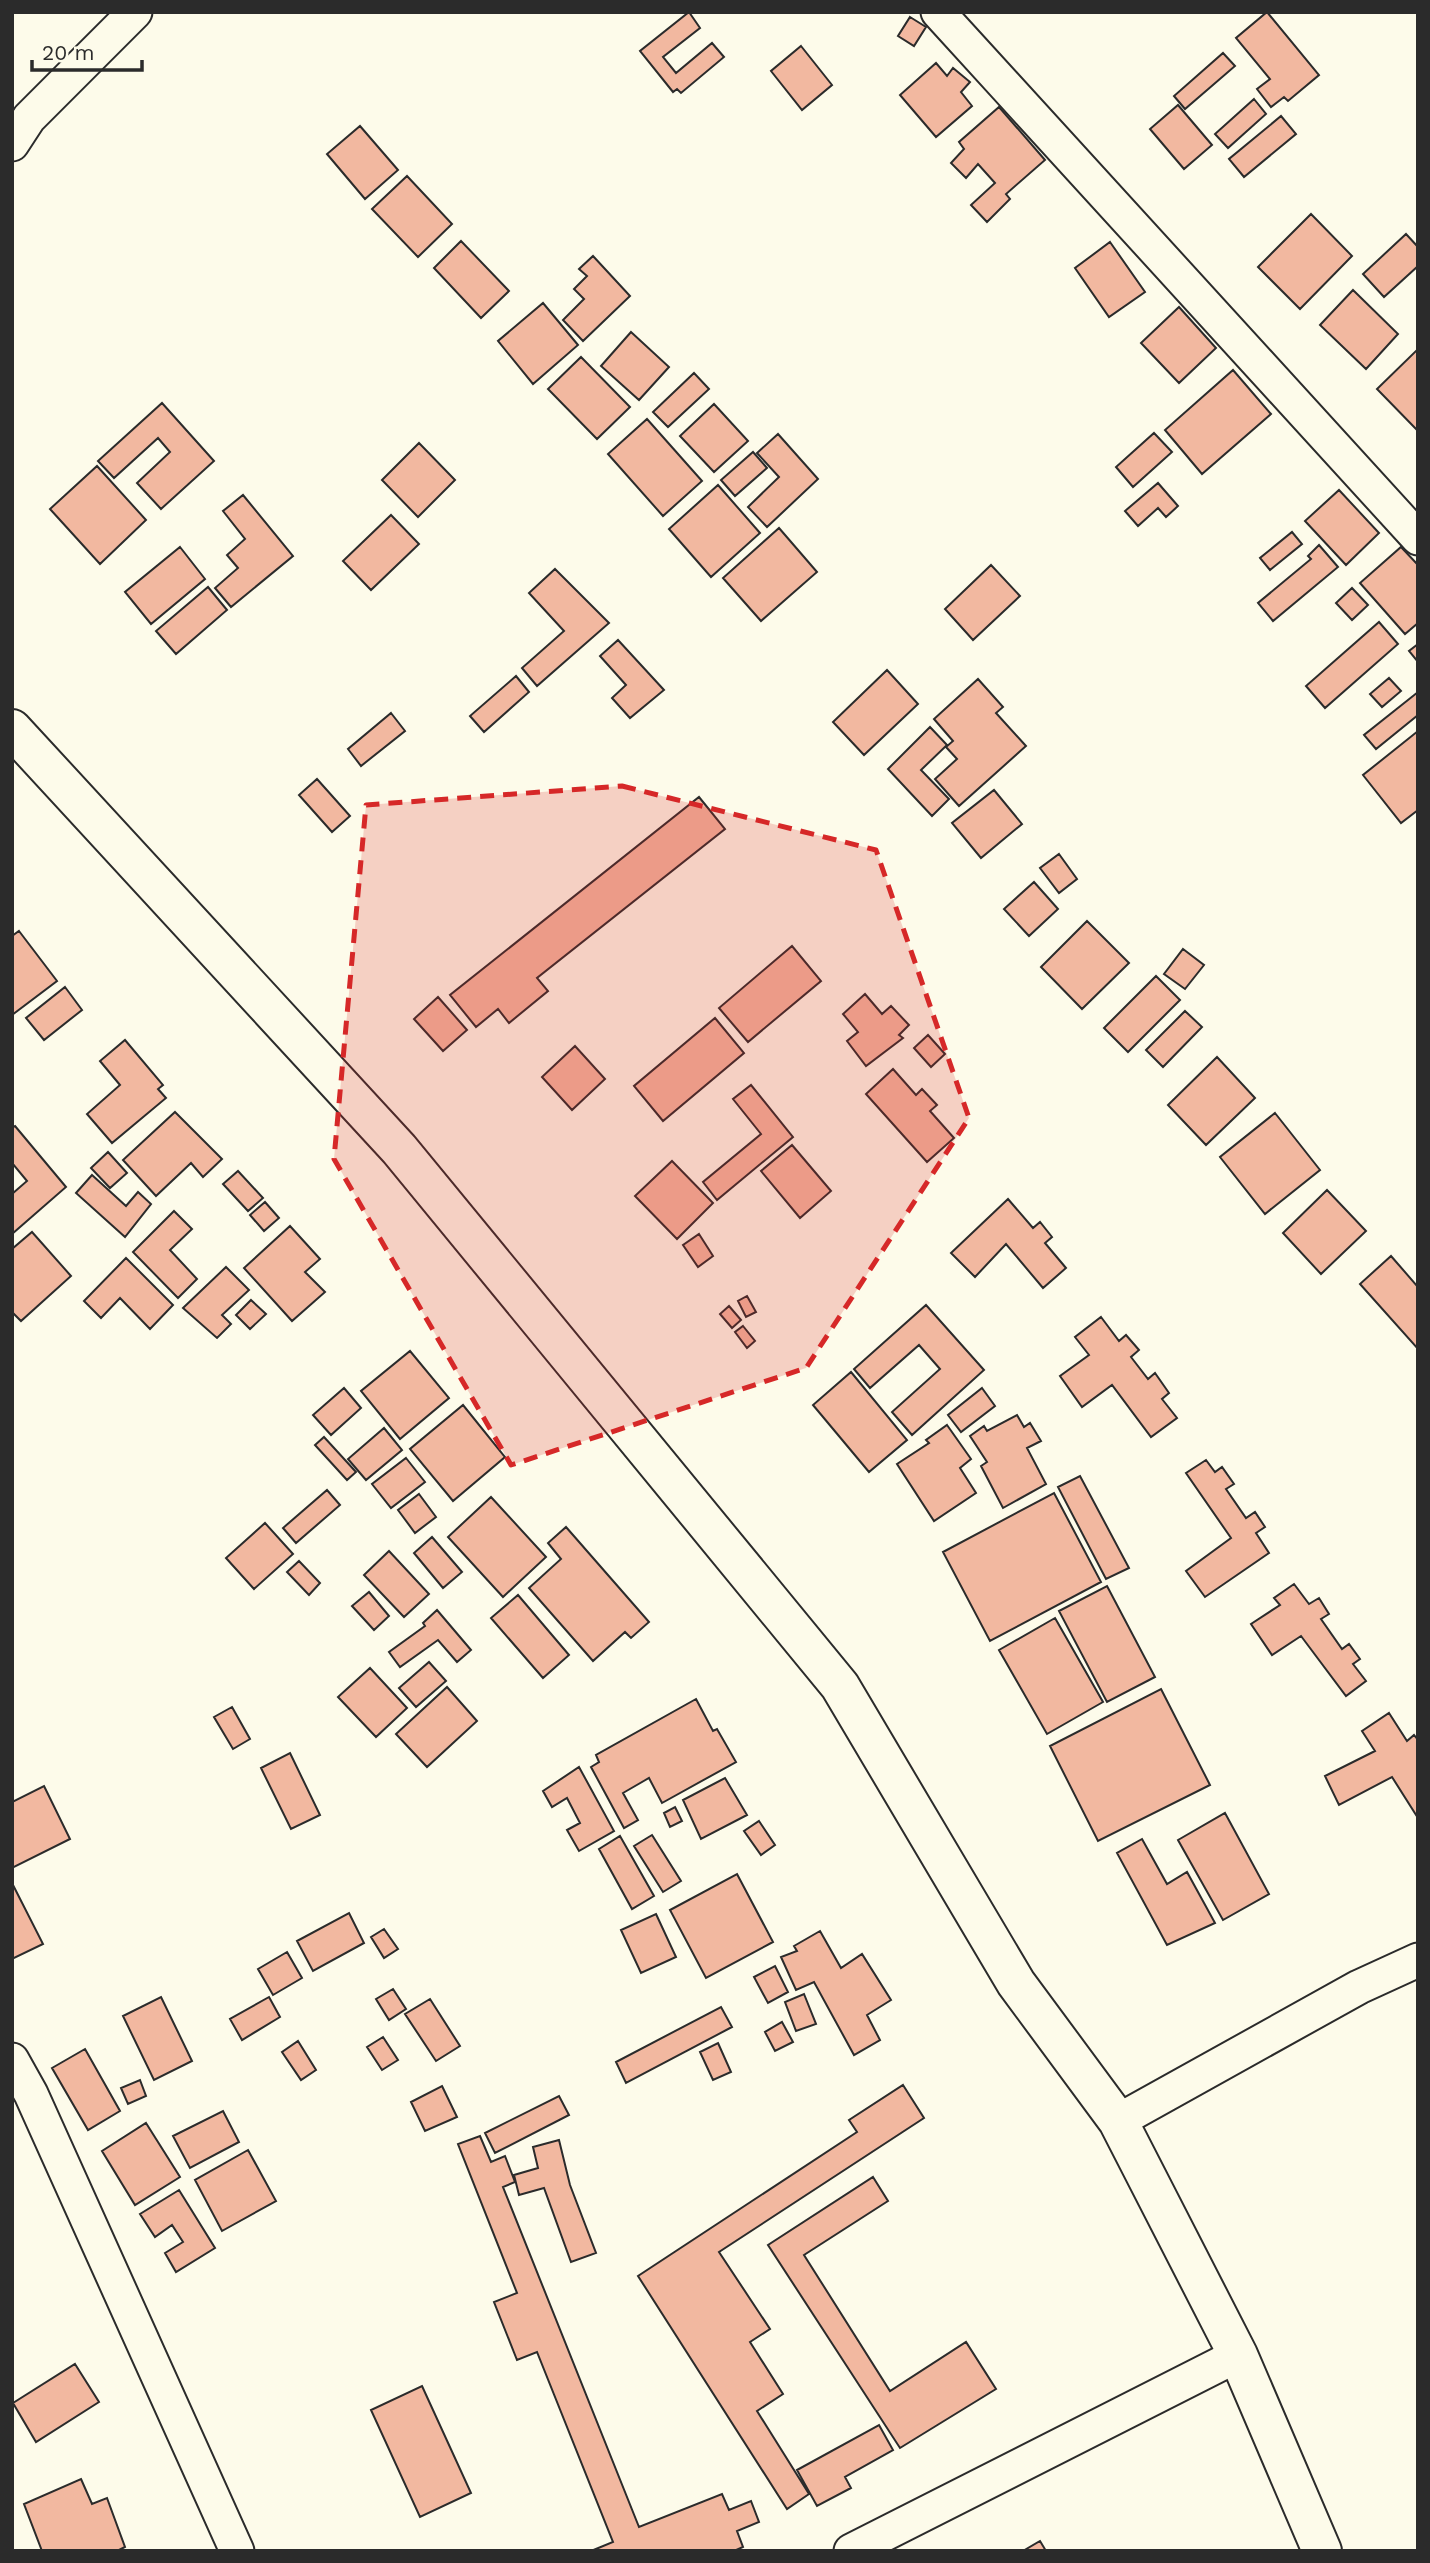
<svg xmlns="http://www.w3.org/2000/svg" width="1430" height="2563" font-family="'Work Sans',sans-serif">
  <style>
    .building { fill: #f2b8a0; stroke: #2b2b2b; stroke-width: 2 }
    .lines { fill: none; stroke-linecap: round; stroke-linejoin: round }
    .minor-casing { stroke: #2b2b2b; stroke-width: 37 }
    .trunk-casing { stroke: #2b2b2b; stroke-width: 42 }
    .minor { stroke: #fdfbea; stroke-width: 33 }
    .trunk { stroke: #fdfbea; stroke-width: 38 }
    .marked { fill: #d62828; fill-opacity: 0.2; stroke: #d62828; stroke-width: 5; stroke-dasharray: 14 9; stroke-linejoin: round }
  </style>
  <rect width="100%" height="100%" fill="#fdfbea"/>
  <path class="building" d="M689 12 700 28 663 57 676 73 712 43 724 57 681 93 677 89 673 92 640 51Z
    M1267 12 1319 75 1288 101 1284 97 1271 107 1257 89 1270 79 1236 38Z
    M910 17 926 27 914 46 898 36Z
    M801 46 832 85 802 110 771 71Z
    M1223 53 1235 66 1185 109 1174 96Z
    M936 63 947 76 953 68 970 82 961 92 972 106 936 137 900 95Z
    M1254 99 1266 114 1228 148 1215 134Z
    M1178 105 1212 145 1184 169 1150 129Z
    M999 107 1045 160 1006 194 1010 199 987 222 971 205 995 183 978 164 966 178 951 163 964 149 959 142Z
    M1281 116 1296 134 1244 177 1229 159Z
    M360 126 398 170 365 199 327 154Z
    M407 176 452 224 418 257 372 209Z
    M1311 214 1352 256 1300 309 1258 267Z
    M1406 234 1418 247V266L1384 297 1363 274Z
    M461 241 509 291 481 318 434 268Z
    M1110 242 1145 292 1109 317 1075 268Z
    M593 256 630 296 583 341 563 320 584 299 574 289 587 276 579 269Z
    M1353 290 1398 334 1366 369 1320 325Z
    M543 303 578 345 533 384 498 341Z
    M1179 307 1216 348 1179 383 1141 343Z
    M631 332 669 367 639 400 601 366Z
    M1418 349V431L1377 389Z
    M581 357 630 407 597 439 548 389Z
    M1233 370 1271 414 1202 474 1165 430Z
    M694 373 709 389 668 427 653 412Z
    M162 403 214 461 161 509 137 483 170 452 158 438 114 478 98 461Z
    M714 404 748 441 714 472 680 436Z
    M647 419 702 481 663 516 608 454Z
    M1154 433 1172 452 1133 487 1116 467Z
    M778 434 818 479 767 527 748 507 779 477 757 453Z
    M419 443 455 480 418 517 382 480Z
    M753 452 767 468 735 496 721 480Z
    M97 466 146 520 100 564 50 509Z
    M1158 483 1178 506 1166 517 1158 508 1138 526 1125 511Z
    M718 485 760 533 711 577 669 529Z
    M1339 490 1379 533 1346 565 1305 521Z
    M243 495 293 556 231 607 215 588 238 568 227 555 245 539 223 511Z
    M391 515 419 544 371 590 343 561Z
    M779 528 817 572 761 621 723 578Z
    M1292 532 1302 544 1270 570 1260 558Z
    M1319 545 1338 567 1273 621 1258 603 1311 559 1308 556Z
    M180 547 205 579 151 624 125 592Z
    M1401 547 1418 565V623L1405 634 1360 583Z
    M991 565 1020 596 973 640 945 609Z
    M555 569 609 623 537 686 522 668 564 631 529 593Z
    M208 587 227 610 176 654 156 631Z
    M1352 588 1368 605 1352 620 1336 603Z
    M1379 622 1398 644 1325 708 1306 686Z
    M618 640 664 690 630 718 612 698 626 685 600 656Z
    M1418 644V662L1409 651Z
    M887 670 918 704 864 755 833 722Z
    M516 676 529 692 484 732 470 716Z
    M1389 678 1401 691 1382 707 1370 694Z
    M978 679 1003 707 996 713 1026 746 959 806 935 779 957 759 946 747 953 741 934 719Z
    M1418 692V715L1376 749 1364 735Z
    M391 713 405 731 361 766 348 749Z
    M930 727 947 745 921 770 949 799 932 816 888 769Z
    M1418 731V810L1401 823 1363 775Z
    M317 779 350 816 332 832 299 795Z
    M994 790 1022 824 981 858 952 823Z
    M699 797 725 829 537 978 548 991 509 1023 498 1009 476 1027 450 995Z
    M1059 854 1077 879 1059 893 1040 868Z
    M1034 882 1058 909 1029 936 1004 909Z
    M1087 921 1129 963 1082 1009 1041 967Z
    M19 931 57 981 12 1015V936Z
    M792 946 821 981 748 1042 719 1008Z
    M1183 949 1204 965 1185 989 1164 974Z
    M1156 976 1180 1000 1128 1052 1104 1028Z
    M65 987 82 1010 44 1040 26 1018Z
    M865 994 882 1014 891 1006 909 1025 899 1035 903 1038 866 1066 847 1041 858 1032 843 1014Z
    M438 997 467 1030 443 1051 414 1019Z
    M1185 1011 1202 1027 1163 1067 1146 1050Z
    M715 1018 744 1053 663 1121 634 1086Z
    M928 1035 945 1054 931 1067 914 1048Z
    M125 1040 163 1085 158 1089 166 1098 112 1143 87 1114 120 1085 100 1061Z
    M575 1046 605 1079 572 1110 542 1077Z
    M1217 1057 1255 1098 1206 1145 1168 1105Z
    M893 1069 916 1095 922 1089 937 1105 930 1111 954 1138 927 1162 866 1094Z
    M751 1085 793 1137 717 1200 703 1182 761 1134 733 1099Z
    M175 1112 222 1159 203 1177 191 1163 156 1196 123 1160Z
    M1275 1113 1320 1170 1265 1214 1220 1157Z
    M15 1126 66 1187 12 1234V1194L27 1181 12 1163V1128Z
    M792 1145 831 1191 800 1218 761 1171Z
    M108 1152 127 1173 110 1188 91 1168Z
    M672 1161 713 1203 677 1239 635 1196Z
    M238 1171 263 1198 248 1211 223 1184Z
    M92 1175 126 1206 138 1192 151 1204 125 1237 76 1193Z
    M1327 1190 1366 1231 1321 1274 1283 1233Z
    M1008 1199 1033 1228 1040 1222 1052 1237 1045 1243 1066 1268 1043 1288 1006 1244 975 1277 951 1253Z
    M265 1202 279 1218 264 1231 250 1215Z
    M174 1211 192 1229 170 1250 197 1279 178 1298 133 1252Z
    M290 1226 320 1259 305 1272 325 1292 292 1321 244 1268Z
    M32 1232 71 1276 21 1321 12 1312V1249Z
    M699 1234 713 1256 698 1267 683 1245Z
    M1391 1256 1418 1287V1349L1360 1284Z
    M126 1258 173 1305 150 1329 120 1298 101 1318 84 1301Z
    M226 1267 249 1290 222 1315 231 1324 217 1338 183 1308Z
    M747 1296 756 1312 746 1317 738 1301Z
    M251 1300 266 1314 250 1329 236 1315Z
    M926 1305 984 1370 912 1435 892 1412 940 1369 919 1345 870 1388 854 1369Z
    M729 1306 741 1320 732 1328 720 1314Z
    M1101 1317 1119 1341 1126 1335 1139 1350 1131 1357 1148 1379 1155 1373 1169 1393 1162 1399 1177 1418 1151 1437 1112 1385 1082 1407 1060 1376 1089 1355 1075 1337Z
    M743 1326 755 1341 747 1348 735 1332Z
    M410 1351 449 1398 400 1439 361 1391Z
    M851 1372 907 1440 869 1472 813 1405Z
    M344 1388 361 1408 331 1435 313 1415Z
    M982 1388 995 1406 961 1432 948 1415Z
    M463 1405 505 1457 453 1501 410 1449Z
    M1017 1415 1024 1427 1030 1423 1041 1441 1027 1448 1046 1484 1003 1508 981 1466 987 1462 970 1436 984 1426 987 1431Z
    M947 1425 971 1459 960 1468 976 1493 934 1521 897 1464 929 1443 926 1440Z
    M384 1428 402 1450 366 1480 348 1459Z
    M324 1437 356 1472 347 1480 315 1445Z
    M406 1458 425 1482 391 1508 372 1484Z
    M1206 1460 1215 1472 1222 1467 1234 1484 1226 1489 1246 1518 1255 1512 1265 1527 1256 1533 1269 1553 1205 1597 1186 1571 1231 1538 1186 1473Z
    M1080 1476 1129 1568 1106 1579 1058 1487Z
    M327 1490 340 1505 296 1543 283 1528Z
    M1054 1493 1101 1582 990 1641 943 1552Z
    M419 1494 436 1517 415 1533 398 1510Z
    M491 1497 546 1557 503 1597 448 1537Z
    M265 1523 293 1554 254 1589 226 1558Z
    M566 1527 649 1622 631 1638 625 1632 593 1661 529 1588 561 1559 548 1543Z
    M432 1537 462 1572 443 1588 414 1553Z
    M389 1551 429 1594 404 1617 364 1575Z
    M299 1561 320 1583 309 1595 287 1572Z
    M1294 1584 1309 1604 1319 1598 1329 1614 1321 1619 1342 1649 1349 1644 1360 1659 1353 1664 1366 1681 1346 1696 1301 1636 1272 1655 1251 1624 1280 1605 1274 1598Z
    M1107 1586 1155 1677 1107 1702 1059 1611Z
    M369 1592 389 1616 374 1630 352 1606Z
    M518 1595 569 1655 543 1678 491 1618Z
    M437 1610 471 1650 457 1662 438 1640 400 1667 389 1652 425 1626 423 1623Z
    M1055 1618 1103 1702 1047 1734 999 1650Z
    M429 1662 446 1681 416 1707 399 1688Z
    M370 1668 407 1708 376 1737 338 1697Z
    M447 1687 477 1721 427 1767 396 1734Z
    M1161 1689 1210 1785 1098 1841 1050 1746Z
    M696 1699 713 1731 717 1729 736 1762 662 1803 649 1778 623 1793 638 1820 624 1828 591 1767 599 1762 596 1755Z
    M232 1707 250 1739 233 1749 214 1717Z
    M1389 1713 1407 1741 1414 1735 1418 1740V1818L1392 1777 1339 1805 1325 1776 1375 1751 1362 1731Z
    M290 1753 320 1815 291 1829 261 1768Z
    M579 1767 614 1831 579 1851 567 1830 580 1823 567 1798 552 1807 543 1791Z
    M725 1778 747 1815 701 1839 683 1800Z
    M44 1786 70 1839 12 1868V1802Z
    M675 1807 682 1821 670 1827 664 1813Z
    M1225 1813 1269 1894 1223 1920 1178 1840Z
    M759 1821 775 1845 761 1855 744 1831Z
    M652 1835 681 1881 663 1892 634 1846Z
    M620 1836 654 1896 632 1909 599 1849Z
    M1142 1839 1167 1884 1187 1872 1215 1923 1167 1945 1117 1853Z
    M737 1874 773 1942 706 1978 670 1910Z
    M13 1885 43 1944 12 1959V1885Z
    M349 1913 364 1943 313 1971 297 1941Z
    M656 1914 676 1957 641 1973 621 1930Z
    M384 1929 398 1949 384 1958 371 1937Z
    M820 1931 841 1968 862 1954 891 2000 867 2015 880 2040 854 2055 814 1982 796 1990 781 1957 797 1951 794 1946Z
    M287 1952 302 1978 273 1995 258 1969Z
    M775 1966 788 1992 768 2003 754 1977Z
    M393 1989 406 2009 389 2020 376 1999Z
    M804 1994 816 2024 796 2031 785 2002Z
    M161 1997 192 2061 154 2080 123 2016Z
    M269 1997 280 2017 242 2040 230 2019Z
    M430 1999 460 2046 436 2061 405 2014Z
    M721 2007 732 2027 626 2083 616 2062Z
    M782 2022 793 2042 775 2051 765 2032Z
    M383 2037 398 2060 382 2070 367 2047Z
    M298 2041 316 2070 301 2080 282 2052Z
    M718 2043 731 2072 713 2080 700 2052Z
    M85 2049 120 2111 88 2130 52 2068Z
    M140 2080 146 2096 128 2104 121 2088Z
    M903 2085 924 2118 719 2252 770 2329 750 2342 783 2394 757 2411 809 2494 787 2509 638 2276 857 2132 849 2120Z
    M442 2086 457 2117 425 2131 411 2102Z
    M559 2096 569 2115 495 2153 485 2133Z
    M223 2111 239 2142 190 2168 173 2136Z
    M146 2123 180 2177 135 2205 102 2151Z
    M480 2136 491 2162 505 2156 515 2182 503 2187 639 2527 722 2494 729 2510 751 2501 759 2522 737 2531 743 2547 734 2551H591L613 2542 537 2352 517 2360 494 2302 517 2293 458 2144Z
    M559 2140 570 2185 596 2253 571 2262 544 2188 519 2195 514 2175 538 2168 533 2147Z
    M248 2150 276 2201 222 2231 195 2180Z
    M873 2177 888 2201 804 2255 890 2391 966 2342 996 2389 900 2448 768 2245Z
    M179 2190 215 2248 176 2272 165 2253 183 2242 172 2225 155 2237 140 2214Z
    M75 2364 99 2402 36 2442 13 2403Z
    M422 2386 471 2493 420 2517 371 2410Z
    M879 2425 893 2450 845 2477 851 2488 817 2506 797 2470Z
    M81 2479 92 2504 107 2498 125 2547 117 2551H42L24 2504Z
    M1040 2541 1046 2551H1023Z"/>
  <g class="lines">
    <defs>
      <path id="minor" d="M938 12 1418 538
        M12 144 29 118 135 12
        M12 2060 31 2094 237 2551
        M1118 2121 1359 1987 1418 1960
        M851 2551 1238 2355"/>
      <path id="trunk" d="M12 729 399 1149 840 1686 1016 1983 1118 2121 1238 2355 1322 2551"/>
    </defs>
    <use href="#minor" class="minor-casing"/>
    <use href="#trunk" class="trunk-casing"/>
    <use href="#minor" class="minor"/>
    <use href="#trunk" class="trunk"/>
  </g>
  <path class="marked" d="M622 786 876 850 969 1118 806 1368 511 1465 334 1159 366 805Z"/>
  <rect width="1430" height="2563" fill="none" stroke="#2b2b2b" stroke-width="28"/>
  <path d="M32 60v10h110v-10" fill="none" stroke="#2b2b2b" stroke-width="3.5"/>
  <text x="42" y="60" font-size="21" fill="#2b2b2b" stroke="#fdfbea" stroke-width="5" paint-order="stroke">20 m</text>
</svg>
